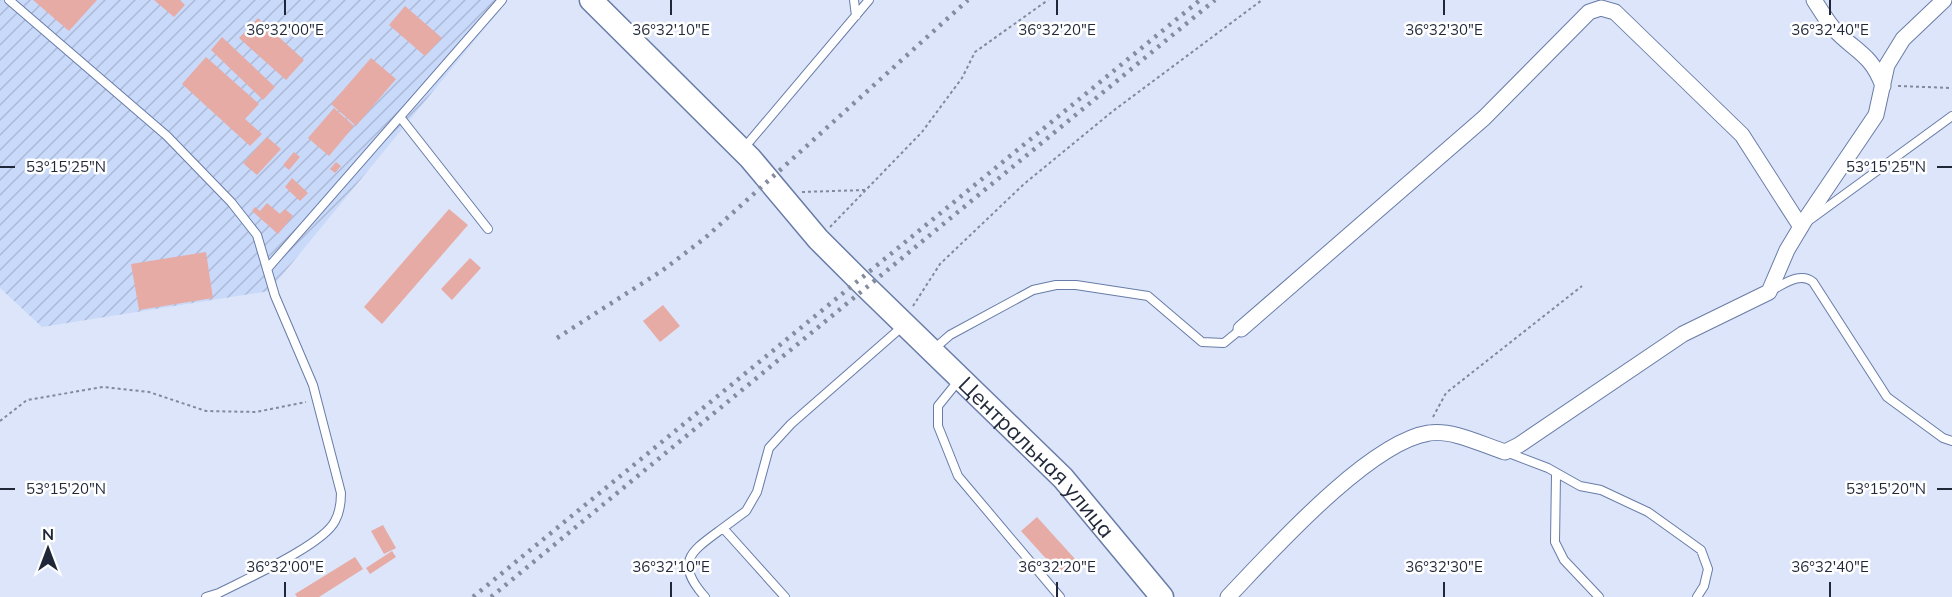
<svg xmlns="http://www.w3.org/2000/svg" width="1952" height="597" font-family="Mulish,sans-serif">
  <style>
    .industrial { fill: url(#industrial-furrows) }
    .building { fill: #e7aba5 }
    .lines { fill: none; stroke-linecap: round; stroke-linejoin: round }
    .lane-casing { stroke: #687ca8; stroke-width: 10 }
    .street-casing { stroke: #687ca8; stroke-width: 17 }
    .secondary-casing { stroke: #687ca8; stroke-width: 25 }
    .path { stroke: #81899c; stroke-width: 2; stroke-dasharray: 3 3; stroke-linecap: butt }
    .lane { stroke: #fff; stroke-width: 8 }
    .street { stroke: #fff; stroke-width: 15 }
    .secondary { stroke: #fff; stroke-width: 22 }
    .rail { stroke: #848da0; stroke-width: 4.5; stroke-dasharray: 3 6; stroke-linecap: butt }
    .ticks { fill: none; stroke: #1f2739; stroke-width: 2 }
    .labels { text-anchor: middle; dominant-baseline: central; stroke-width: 5; stroke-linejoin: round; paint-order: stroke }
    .street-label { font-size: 22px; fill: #1f2739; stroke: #fff }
    .ticks-label { font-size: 15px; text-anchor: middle; fill: #1f2739; stroke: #fff; stroke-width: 5; stroke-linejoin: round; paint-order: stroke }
  </style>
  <defs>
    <pattern id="industrial-furrows" width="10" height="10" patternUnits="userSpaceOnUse" patternTransform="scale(1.5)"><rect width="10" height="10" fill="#c9d9fa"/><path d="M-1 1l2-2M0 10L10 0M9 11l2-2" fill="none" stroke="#acbad7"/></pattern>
  </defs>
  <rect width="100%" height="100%" fill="#dce5f9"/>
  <path class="industrial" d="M0,0H508L269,291L42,327L0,288Z"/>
  <path class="building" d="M33,0H97L69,31Z
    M154,0H180L185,5L174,17Z
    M405,6L442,38L425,56L389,25Z
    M258,18L304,60L286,80L239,38Z
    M222,37L275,87L263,100L211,50Z
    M206,57L259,104L245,119L262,134L250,146L182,84Z
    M371,58L396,79L356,126L331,104Z
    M334,108L354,126L329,156L308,138Z
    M267,137L281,149L257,175L243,163Z
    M294,152L300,157L289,170L283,165Z
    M336,162L341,166L335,173L330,169Z
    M292,178L308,193L300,201L285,187Z
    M267,203L280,214L285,209L293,216L278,234L252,211L255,207L260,211Z
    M449,209L468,225L382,324L364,307Z
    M206,252L213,298L139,310L131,264Z
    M470,258L481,268L452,300L441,289Z
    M663,305L680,326L660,342L643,321Z
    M1037,517L1075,559L1059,573L1021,531Z
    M383,525L396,548L384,554L371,531Z
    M392,551L396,557L370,574L366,568Z
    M355,557L363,569L319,597H297L295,594Z"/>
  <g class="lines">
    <defs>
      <path id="lane" d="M9,0L167,136L231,202L257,235L275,296L313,385L341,493C341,502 340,512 335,521C323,545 246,579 219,593L206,597
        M854,0L856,16
        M400,117L488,229
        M744,148L869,0
        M1811,219L1952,116
        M267,269L502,0
        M1770,291C1783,285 1800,271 1813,282L1887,397L1943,438L1952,441
        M934,349L950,335L1033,290L1056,285H1076L1148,296L1202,342L1224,343L1241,329
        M959,380L938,406V426L958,476L1060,597
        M1506,452L1548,468L1580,486L1601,490L1648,512L1683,537L1701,550L1708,569L1704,586L1697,597
        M1556,475L1555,542L1564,560L1599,597
        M723,528L746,511L757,492L769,448L791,424L903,326
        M705,597C673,561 692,551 723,528L785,597"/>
      <path id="street" d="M1814,0C1820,9 1826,20 1833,28C1855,52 1871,53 1883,86
        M1241,329L1484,118L1589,12L1601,8L1615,12L1742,135L1801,227
        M1228,597C1271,552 1369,442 1429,433C1452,429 1483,445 1505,452L1519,445L1683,334L1769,292L1787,250L1805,220L1876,115L1887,65L1903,39L1944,0"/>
      <g id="secondary">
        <path id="s1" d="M591,0L750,158L818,239L859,280L1063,478L1162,597"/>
      </g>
    </defs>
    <use href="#lane" class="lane-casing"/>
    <use href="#street" class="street-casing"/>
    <use href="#secondary" class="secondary-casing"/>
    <path class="path" d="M1898,86L1952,88
      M802,192L865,190
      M830,227L922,132L962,78L975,52L1048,0
      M913,306L940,264L1024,184L1113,111L1262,0
      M1433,417L1446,393L1582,286
      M0,421L27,400L103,387L149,392L206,411L256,412L306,402"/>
    <use href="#lane" class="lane"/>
    <use href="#street" class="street"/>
    <use href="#secondary" class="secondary"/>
    <path class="rail" d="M557,338L663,270L705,238L968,0
      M473,597L1200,0
      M491,597L1215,0"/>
  </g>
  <path class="ticks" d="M285,0V15M671,0V15M1057,0V15M1444,0V15M1830,0V15M0,167H15M1937,167H1952M0,489H15M1937,489H1952M285,582V597M671,582V597M1057,582V597M1444,582V597M1830,582V597"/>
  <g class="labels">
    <g class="street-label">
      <text stroke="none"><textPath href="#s1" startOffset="639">Центральная улица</textPath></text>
    </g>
  </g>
  <g class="ticks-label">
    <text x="285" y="35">36°32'00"E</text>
    <text x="671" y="35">36°32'10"E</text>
    <text x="1057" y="35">36°32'20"E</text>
    <text x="1444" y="35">36°32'30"E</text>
    <text x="1830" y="35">36°32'40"E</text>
    <text x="66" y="172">53°15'25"N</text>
    <text x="1886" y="172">53°15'25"N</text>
    <text x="66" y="494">53°15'20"N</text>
    <text x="1886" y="494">53°15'20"N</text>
    <text x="285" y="572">36°32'00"E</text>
    <text x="671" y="572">36°32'10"E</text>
    <text x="1057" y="572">36°32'20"E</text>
    <text x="1444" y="572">36°32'30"E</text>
    <text x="1830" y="572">36°32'40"E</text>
  </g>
  <g transform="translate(48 549)" stroke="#ffffff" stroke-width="4.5" paint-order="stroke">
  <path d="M0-4.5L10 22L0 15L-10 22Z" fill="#1f2739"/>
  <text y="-9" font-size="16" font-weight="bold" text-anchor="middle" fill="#1f2739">N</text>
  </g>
</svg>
